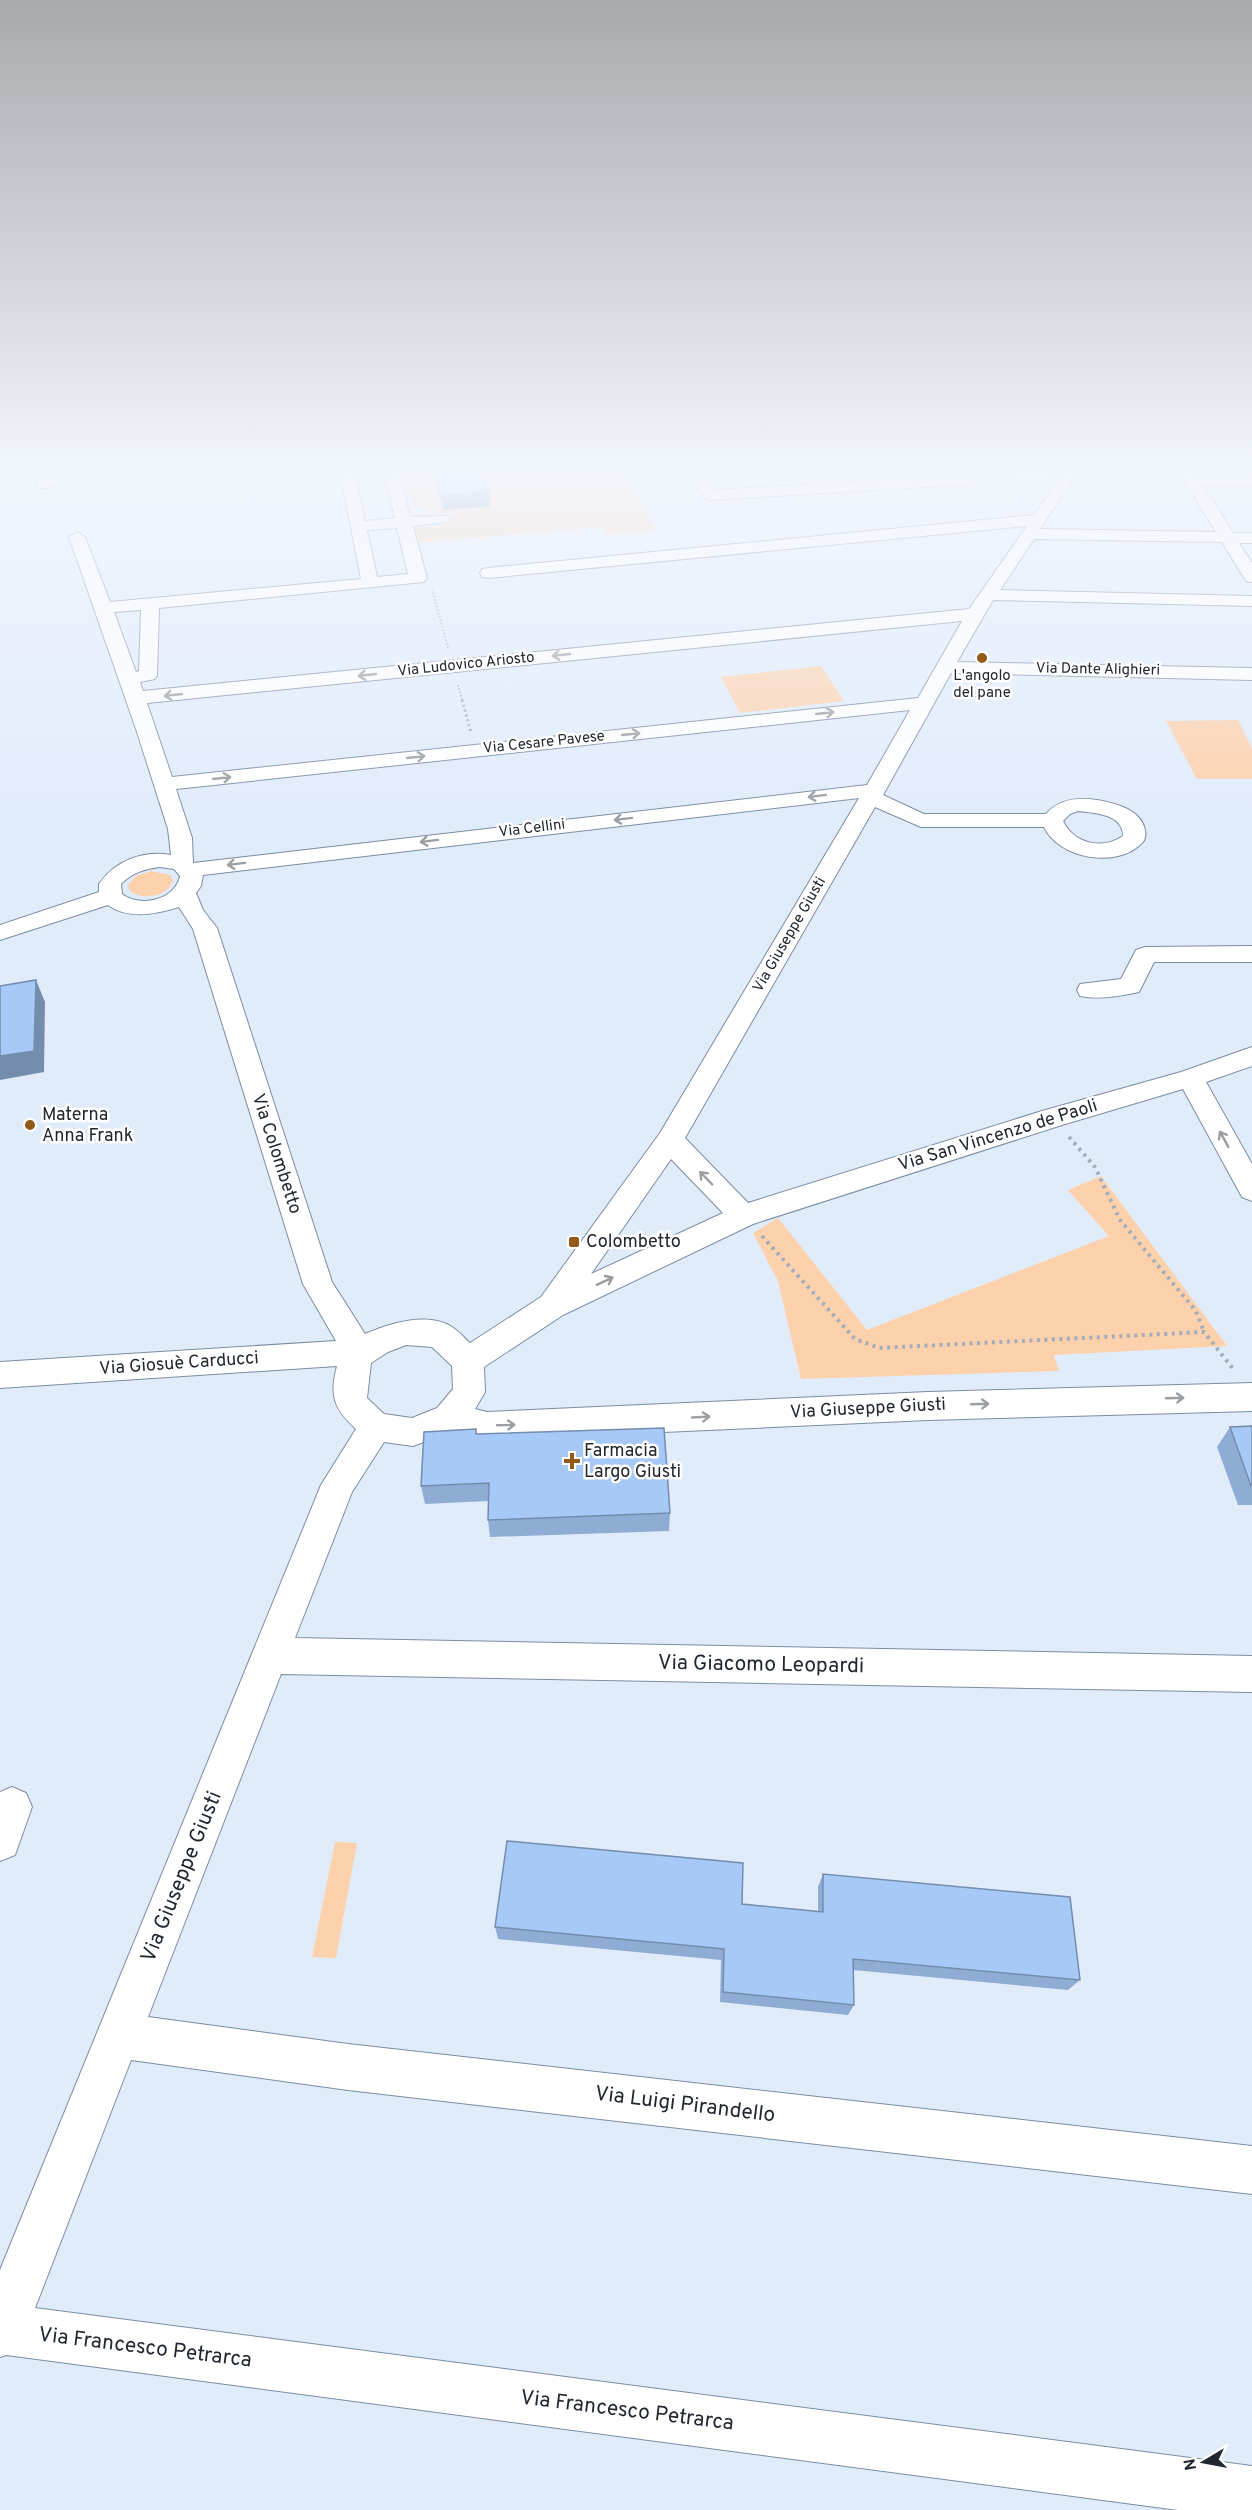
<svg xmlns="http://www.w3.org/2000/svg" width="1252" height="2510" font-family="Overpass,sans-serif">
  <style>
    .green { fill: #fdd1ac }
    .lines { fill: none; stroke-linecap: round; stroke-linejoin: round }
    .minor-casing { stroke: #7b8ca2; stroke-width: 2 }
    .path-far2 { stroke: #a3adba; stroke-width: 2; stroke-dasharray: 1.5 2; stroke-linecap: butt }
    .path-far1 { stroke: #a3adba; stroke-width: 3; stroke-dasharray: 2 3; stroke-linecap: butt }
    .path { stroke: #a3adba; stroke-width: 4; stroke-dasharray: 3 4.5; stroke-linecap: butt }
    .minor { fill: #fff; fill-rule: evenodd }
    .wall { fill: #8fadd4 }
    .shaded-wall { fill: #748dad }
    .building { fill: #a6c9f7; stroke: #748dad; stroke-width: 1.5 }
    .oneway { stroke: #9b9ea2 }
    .poi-dot { fill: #945818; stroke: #fff; stroke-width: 2 }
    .labels { text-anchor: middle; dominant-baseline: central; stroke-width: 5; stroke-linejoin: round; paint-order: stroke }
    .far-street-label { font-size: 15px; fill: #202730; stroke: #fff }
    .far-poi-label { font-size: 15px; fill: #202730; stroke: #fff }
    .poi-label { font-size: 18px; fill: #202730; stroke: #fff; text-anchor: start }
    .street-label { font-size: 18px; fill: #202730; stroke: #fff }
    .near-street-label { font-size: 21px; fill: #202730; stroke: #fff }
  </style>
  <rect width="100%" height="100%" fill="#e1ecfb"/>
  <path class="green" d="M414,472H621L656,530L607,535L602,527L415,543L412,528L438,526L450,518L449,514L414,507L404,478Z
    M821,666L844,701L740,713L721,677Z
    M1238,720L1252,749V779H1197L1166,721Z
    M151,871L170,875L173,880C168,897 143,901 130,891L128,885L136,876Z
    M1101,1176L1227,1346L1054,1355L1059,1371L801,1379L778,1281L753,1233L778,1218L867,1330L1109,1236L1068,1190Z
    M335,1842L357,1843L336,1958L312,1957Z"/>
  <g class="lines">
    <defs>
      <path id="minor" d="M52,472H70L48,488H38L35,485Z
        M340,472H355L365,521L395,518L384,472H399L410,517L447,516L449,519L447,522L413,526L427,578L424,582L159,608L157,675L155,679L140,682L143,691L969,609L1027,526L488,578L482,577L480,573L482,569L488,568L1034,515L1059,479L710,500L705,498L687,472H701L714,490L1028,472H1078L1040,529L1216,532L1179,472H1194L1197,476H1252V486L1203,485L1233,533H1252V543H1239L1252,563V582L1246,581L1222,542L1034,539L1000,590L1252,596V606L993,600L957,662L1252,668V680L951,673L883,795L924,814H1046C1059,799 1077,797 1097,800C1114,803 1141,809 1145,830C1146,835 1145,840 1142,843C1117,869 1059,859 1044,827H921L875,807L685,1138L748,1203L1042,1111L1181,1072L1252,1047V1066L1206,1082L1252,1164V1201L1242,1197L1183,1089L1062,1125L753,1224L563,1315L484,1367L485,1392L475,1409L487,1412L928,1392L1252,1383V1411L928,1420L487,1440L450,1432L413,1446L384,1442L352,1492L295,1638L1252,1656V1692L281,1674L148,2017L348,2044L1252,2146V2194L348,2090L131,2060L35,2308L1252,2466V2510H1178L6,2355L0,2357V2270L321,1485L356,1429C334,1409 329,1396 337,1366L0,1388V1362L336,1341L303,1284L193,929L179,907C157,914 128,920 108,905L0,940V925L99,892V884C115,861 143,850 171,855L168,829L136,729L69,537L77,532L85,537L110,602L361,579ZM397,528L408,574L377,577L367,530ZM141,610L139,671L136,672L114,612ZM962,621L918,698L172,777L147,703ZM910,710L867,785L193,863L192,838L176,789ZM859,798L660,1133L541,1297L470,1343C464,1338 459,1331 452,1327C428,1311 388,1324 365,1334L332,1282L217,928L203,910L196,893L201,886L203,875ZM1078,811C1095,813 1123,814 1123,836C1102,850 1074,844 1063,821L1070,814ZM160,867L174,869L180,876C175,900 141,908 122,894L121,884C132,873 144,869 160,867ZM671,1159L723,1213L591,1274ZM406,1345L432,1347L452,1366L453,1389L437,1408L412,1418L384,1414L367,1398L371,1363L388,1352Z
        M1252,946V962H1154L1139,992C1121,996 1098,1000 1080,996L1077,990L1080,984L1121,979L1136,950L1145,947Z
        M12,1787L26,1793L32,1807L15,1855L0,1861V1792Z"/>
    </defs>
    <use href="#minor" class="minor-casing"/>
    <path class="path-far2" d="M79,482L198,472
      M0,487L24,486
      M432,589L448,648
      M458,685L463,702"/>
    <path class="path-far1" d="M462,700L471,732"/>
    <path class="path" d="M1069,1137L1095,1167L1120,1220L1196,1311L1204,1332
      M762,1236L855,1339L879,1348L1204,1332L1234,1370"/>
    <use href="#minor" class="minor"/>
  </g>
  <path class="wall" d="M432,472H481L489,492L490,506L444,510Z
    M1252,1426V1505H1238L1217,1447L1230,1427Z
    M477,1434L670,1513L669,1531L490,1537L488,1520V1501L425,1504L421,1486Z
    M823,1874L1080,1980L1068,1990L853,1970L854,2005L848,2015L720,2002L721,1960L498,1939L495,1927L742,1904L818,1911V1887Z"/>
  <path class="shaded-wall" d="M489,492L490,506L444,510L442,496Z
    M36,980L45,1002L44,1072L0,1080V1056Z"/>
  <path class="building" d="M435,472H481L489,492L442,496Z
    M36,980L34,1051L0,1056V986Z
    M1252,1426V1486H1251L1230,1427Z
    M664,1428L670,1513L488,1520L489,1483L421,1486L424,1432L476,1429V1434Z
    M507,1841L743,1863L742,1904L823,1912V1874L1070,1897L1080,1980L853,1959L854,2005L723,1992L724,1949L495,1927Z"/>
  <defs><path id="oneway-shaft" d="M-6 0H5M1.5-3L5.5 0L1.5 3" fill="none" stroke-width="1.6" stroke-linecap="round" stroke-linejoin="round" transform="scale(1.5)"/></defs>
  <g class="oneway">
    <use href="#oneway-shaft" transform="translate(561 655) rotate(174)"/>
    <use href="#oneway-shaft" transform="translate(367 675) rotate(174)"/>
    <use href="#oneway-shaft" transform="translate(173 695) rotate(174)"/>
    <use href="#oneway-shaft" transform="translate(825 713) rotate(-6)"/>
    <use href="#oneway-shaft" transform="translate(631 734) rotate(-6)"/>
    <use href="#oneway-shaft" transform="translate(416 757) rotate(-6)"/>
    <use href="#oneway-shaft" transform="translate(222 778) rotate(-6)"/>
    <use href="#oneway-shaft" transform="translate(817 796) rotate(173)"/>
    <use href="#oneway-shaft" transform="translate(623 819) rotate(173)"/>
    <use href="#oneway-shaft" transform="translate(429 841) rotate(173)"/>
    <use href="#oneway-shaft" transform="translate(236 864) rotate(173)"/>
    <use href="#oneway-shaft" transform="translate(1224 1139) rotate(-119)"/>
    <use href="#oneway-shaft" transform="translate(706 1178) rotate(-134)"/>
    <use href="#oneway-shaft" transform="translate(605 1281) rotate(-25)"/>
    <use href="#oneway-shaft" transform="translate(1175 1398) rotate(-2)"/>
    <use href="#oneway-shaft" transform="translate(980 1404) rotate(-2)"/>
    <use href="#oneway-shaft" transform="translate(701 1417) rotate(-3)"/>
    <use href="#oneway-shaft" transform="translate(506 1425) rotate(-2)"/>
  </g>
  <linearGradient id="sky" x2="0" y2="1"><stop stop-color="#a7aaad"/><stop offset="0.57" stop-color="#f2f6fd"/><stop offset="1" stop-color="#f2f6fd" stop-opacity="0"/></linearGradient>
  <rect width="1252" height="823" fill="url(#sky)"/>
  <g class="poi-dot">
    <circle cx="982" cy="658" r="6"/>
    <circle cx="30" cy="1125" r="6"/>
    <rect x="568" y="1236" width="12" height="12" rx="3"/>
    <path d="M569 1452h6v6h6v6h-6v6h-6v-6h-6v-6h6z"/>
  </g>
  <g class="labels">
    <g class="far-street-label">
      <text transform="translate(466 665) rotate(-6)">Via Ludovico Ariosto</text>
      <text transform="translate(1098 670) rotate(1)">Via Dante Alighieri</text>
      <text transform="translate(544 743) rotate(-6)">Via Cesare Pavese</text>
      <text transform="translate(532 829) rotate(-7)">Via Cellini</text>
      <text transform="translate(790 935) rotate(-60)">Via Giuseppe Giusti</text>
    </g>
    <g class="far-poi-label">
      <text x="982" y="676">L'angolo<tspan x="982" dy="17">del pane</tspan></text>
    </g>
    <g class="poi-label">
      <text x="42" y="1115">Materna<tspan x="42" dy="21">Anna Frank</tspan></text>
      <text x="586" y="1242">Colombetto</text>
      <text x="584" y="1451">Farmacia<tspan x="584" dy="21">Largo Giusti</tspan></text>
    </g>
    <g class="street-label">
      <text transform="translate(998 1136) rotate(-17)">Via San Vincenzo de Paoli</text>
      <text transform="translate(276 1154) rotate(72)">Via Colombetto</text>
      <text transform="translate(179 1364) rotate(-4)">Via Giosuè Carducci</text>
      <text transform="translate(868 1409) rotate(-3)">Via Giuseppe Giusti</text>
    </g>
    <g class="near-street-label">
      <text transform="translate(761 1665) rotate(1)">Via Giacomo Leopardi</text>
      <text transform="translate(182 1877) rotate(-68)">Via Giuseppe Giusti</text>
      <text transform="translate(685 2105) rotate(7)">Via Luigi Pirandello</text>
      <text transform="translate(145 2348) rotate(7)">Via Francesco Petrarca</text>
      <text transform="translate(627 2411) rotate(7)">Via Francesco Petrarca</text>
    </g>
  </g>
  <g transform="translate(1204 2462) rotate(260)" stroke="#ffffff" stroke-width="4.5" paint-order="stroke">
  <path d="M0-4.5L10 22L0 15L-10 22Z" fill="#202730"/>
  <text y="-9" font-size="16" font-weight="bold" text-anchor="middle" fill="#202730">N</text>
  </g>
</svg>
